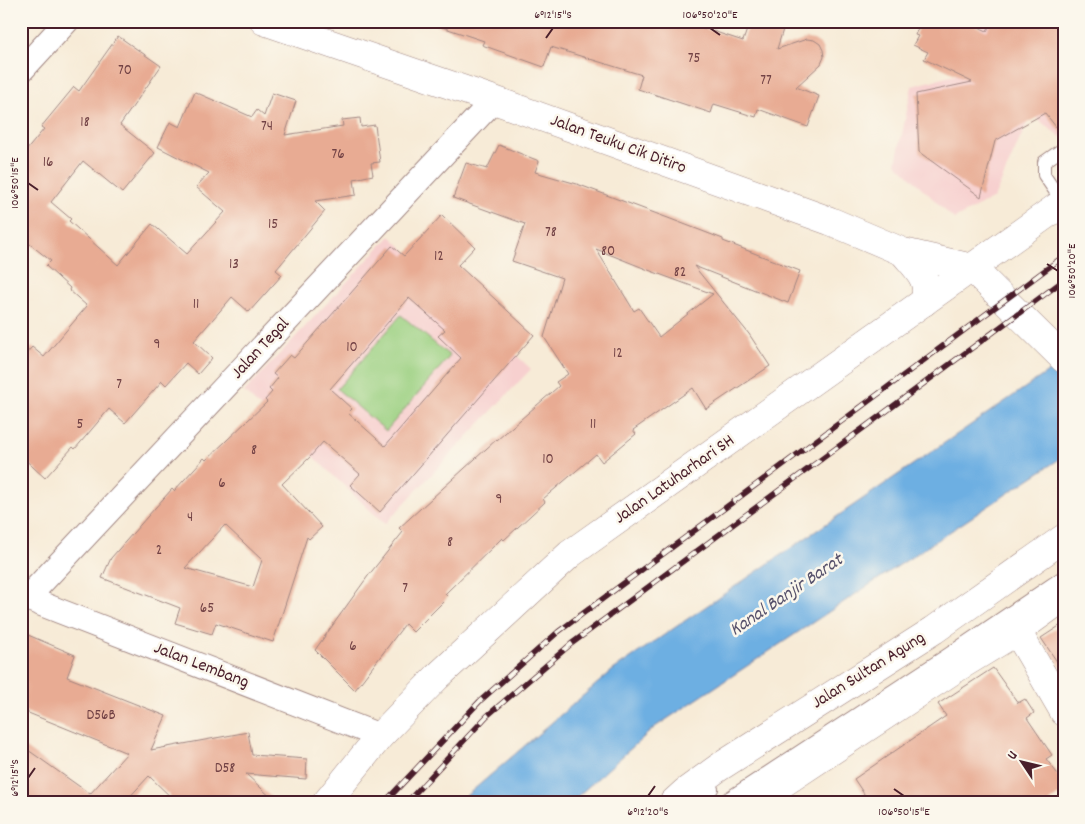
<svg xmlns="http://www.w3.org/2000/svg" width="1085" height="824" font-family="Dekko,sans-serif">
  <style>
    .built { fill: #f7d0cf }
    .green { fill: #9bd081; stroke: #727856 }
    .water { fill: #6dafe2; stroke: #5c6786 }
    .building { fill: #e8ab93; fill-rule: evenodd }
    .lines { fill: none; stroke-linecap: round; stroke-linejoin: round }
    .service-casing { stroke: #a08581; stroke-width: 14 }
    .minor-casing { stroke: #a08581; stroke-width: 26 }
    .tertiary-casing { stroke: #a08581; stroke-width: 29 }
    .secondary-casing { stroke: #a08581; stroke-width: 29 }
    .primary-casing { stroke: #a08581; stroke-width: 29 }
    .service { stroke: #fff; stroke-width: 12 }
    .minor { stroke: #fff; stroke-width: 24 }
    .tertiary { stroke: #fff; stroke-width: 28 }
    .secondary { stroke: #fff; stroke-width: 28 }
    .primary { stroke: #fff; stroke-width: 28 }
    .rail-casing { stroke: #4a1f2b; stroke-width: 5.5 }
    .rail { stroke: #fbf7ec; stroke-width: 4; stroke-dasharray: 11; stroke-linecap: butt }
    .ticks { fill: none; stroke: #4a1f2b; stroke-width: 2 }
    .labels { text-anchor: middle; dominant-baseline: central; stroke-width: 5; stroke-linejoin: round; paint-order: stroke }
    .number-label { font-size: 15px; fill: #724245 }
    .street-label { font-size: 18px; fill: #4a1f2b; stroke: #fbf7ec }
    .water-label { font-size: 19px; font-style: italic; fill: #56516b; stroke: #fbf7ec }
    .neatline { fill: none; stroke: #4a1f2b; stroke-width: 2 }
    .ticks-label { font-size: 12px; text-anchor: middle; fill: #4a1f2b }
  </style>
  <rect width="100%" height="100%" fill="#fbf7ec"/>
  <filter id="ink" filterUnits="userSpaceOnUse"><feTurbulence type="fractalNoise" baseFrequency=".02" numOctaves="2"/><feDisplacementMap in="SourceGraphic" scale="10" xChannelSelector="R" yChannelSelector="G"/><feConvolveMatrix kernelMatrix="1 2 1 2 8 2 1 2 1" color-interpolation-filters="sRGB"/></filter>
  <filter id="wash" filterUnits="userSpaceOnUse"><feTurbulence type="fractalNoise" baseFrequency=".0096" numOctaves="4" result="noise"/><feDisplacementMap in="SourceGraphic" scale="20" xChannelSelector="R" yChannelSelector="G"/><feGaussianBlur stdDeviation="1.12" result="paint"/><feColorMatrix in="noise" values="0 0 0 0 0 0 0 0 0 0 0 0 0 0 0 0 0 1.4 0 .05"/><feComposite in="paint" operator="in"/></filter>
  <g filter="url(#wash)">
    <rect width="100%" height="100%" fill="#f7ebd7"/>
    <path class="built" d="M984,21H1064V137L1062,138L1031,114L994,198L954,219L896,163L912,86L967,72L963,59Z
      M390,236L531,369L385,524L244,392Z"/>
    <path class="green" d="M401,315L450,356L386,431L337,389Z"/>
    <path class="water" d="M1064,361V456L655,727L570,803H458L613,670Z"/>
    <g id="blocks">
      <path class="building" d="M436,21H682L743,41L750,21H769L784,26L777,49L807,39L814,40L820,44L823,50L824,57L821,64L796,87L819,96L808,127L758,109L756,117L714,104L711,113L638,89L642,75L551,47L544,67L482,45L484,41L436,25Z
        M921,21H966L987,31L992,21H1064V137L1045,113L995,141L981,197L919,152L916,94L972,82L924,59L928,52L913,45L918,36L915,35Z
        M118,36L161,66L120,125L155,153L122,193L83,161L51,202L71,219L69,221L118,265L152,224L187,254L225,212L196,187L209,173L158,147L170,122L180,127L195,92L252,117L257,110L264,116L272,93L296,101L285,135L343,126L342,120L360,118L361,127L375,125L380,162L371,163L373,175L354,179L356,195L315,201L325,211L276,270L282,275L249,312L232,297L194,341L212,358L198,374L186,363L166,385L162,381L125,423L109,409L75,449L73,447L45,478L21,456V359L32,347L44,357L87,306L69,290L70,288L46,266L51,261L21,237V157L44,129L41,127L74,87L79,91Z
        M499,145L539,161L535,172L577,184L668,218L723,239V241L800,271L788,303L694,266L749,334L770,366L706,409L693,388L633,430L636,434L602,462L596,454L543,499L545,502L504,540L502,538L445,594L448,597L413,632L405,624L355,690L315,650L368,576L403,532L399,528L497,439V440L559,386L556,382L568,374L544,337L562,278L512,261L525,224L453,198L466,163L487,169ZM596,249L651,271L713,294L659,337L639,308L634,311Z
        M442,215L475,247L458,265L534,335L380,512L350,485L360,474L323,442L310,457L282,484L322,527L309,539L307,537L273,642L216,623L212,634L175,623L180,608L102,578L111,558L155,508L172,489L174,491L204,458L206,460L267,402L265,400L272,392L269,389L278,378L273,374L290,355L294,358L392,246L404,256ZM409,298L445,330L438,336L461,358L385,446L348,413L352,409L330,389ZM225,525L262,560L253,587L185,568Z
        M1064,623V672L1041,638Z
        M21,632L75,655L67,677L166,716L151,750L248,732L252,755L307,759L306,779L246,774L277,803H177L149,776L124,803H29L21,795V745L90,794L127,753L21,710Z
        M993,668L1018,703L1025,699L1034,713L1027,718L1052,755L1046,759L1064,782V791L1048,803H870L854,779L946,716L938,704Z"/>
    </g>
  </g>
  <g filter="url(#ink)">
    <use href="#blocks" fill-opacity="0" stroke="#a08581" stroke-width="1"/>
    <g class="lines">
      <defs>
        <path id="service" d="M1063,203L1044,175V162L1064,148
          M694,803L712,789
          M721,803L947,655L1064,576"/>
        <path id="minor" d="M21,71L67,21
          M21,596L380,736
          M27,598L494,100"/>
        <path id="tertiary" d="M1017,631L1064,712
          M326,803L380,736L437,677L570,554L1064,202"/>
        <path id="secondary" d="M264,21L494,100L830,221L903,252L972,268L1064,359
          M903,252C916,268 932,280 924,302"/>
        <path id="primary" d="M673,803L685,792L718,768L934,630L1064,538
          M753,803L955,669L1017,631L1064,597"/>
      </defs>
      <use href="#service" class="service-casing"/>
      <use href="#minor" class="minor-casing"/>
      <use href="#tertiary" class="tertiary-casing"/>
      <use href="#secondary" class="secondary-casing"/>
      <use href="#primary" class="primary-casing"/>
      <use href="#service" class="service"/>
      <use href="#minor" class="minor"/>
      <use href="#tertiary" class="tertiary"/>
      <use href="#secondary" class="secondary"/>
      <use href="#primary" class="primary"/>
      <defs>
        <path id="rail" d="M384,803L480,701L558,632L1064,256
          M406,803L487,716L571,644L1064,280"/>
      </defs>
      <use href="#rail" class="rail-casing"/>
      <use href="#rail" class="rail"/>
    </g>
  </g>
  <path class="ticks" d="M710,28L720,35M546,38L553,28M28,183L38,190M1047,264L1058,271M28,778L35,768M894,789L904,796M648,796L655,786"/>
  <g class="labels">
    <g class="number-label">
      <text x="694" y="59">75</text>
      <text x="125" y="71">70</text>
      <text x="766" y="81">77</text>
      <text x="85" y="123">18</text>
      <text x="267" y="127">74</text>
      <text x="338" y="155">76</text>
      <text x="48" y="163">16</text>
      <text x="273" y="225">15</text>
      <text x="551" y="233">78</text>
      <text x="608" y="252">80</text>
      <text x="439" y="257">12</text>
      <text x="234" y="265">13</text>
      <text x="680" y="273">82</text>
      <text x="196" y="305">11</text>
      <text x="157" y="345">9</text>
      <text x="352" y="348">10</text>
      <text x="618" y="354">12</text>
      <text x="119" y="385">7</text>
      <text x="80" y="425">5</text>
      <text x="593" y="425">11</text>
      <text x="254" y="451">8</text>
      <text x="548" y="460">10</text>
      <text x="222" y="484">6</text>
      <text x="499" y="500">9</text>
      <text x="190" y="518">4</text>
      <text x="450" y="543">8</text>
      <text x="159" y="551">2</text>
      <text x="405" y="589">7</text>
      <text x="207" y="609">65</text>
      <text x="353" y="647">6</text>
      <text x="101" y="716">D56B</text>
      <text x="225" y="769">D58</text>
    </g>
    <g class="street-label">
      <text transform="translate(618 145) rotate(20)">Jalan Teuku Cik Ditiro</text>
      <text transform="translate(261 349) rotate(-47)">Jalan Tegal</text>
      <text transform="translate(675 480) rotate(-35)">Jalan Latuharhari SH</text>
      <text transform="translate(201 666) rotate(21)">Jalan Lembang</text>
      <text transform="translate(869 671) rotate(-32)">Jalan Sultan Agung</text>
    </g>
    <g class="water-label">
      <text transform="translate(787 596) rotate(-34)">Kanal Banjir Barat</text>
    </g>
  </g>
  <rect width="1085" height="824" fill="none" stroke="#fbf7ec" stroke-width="55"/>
  <g transform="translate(1022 762) rotate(305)" stroke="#fbf7ec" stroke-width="4" paint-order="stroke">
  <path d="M0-4L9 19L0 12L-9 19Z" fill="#4a1f2b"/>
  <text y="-8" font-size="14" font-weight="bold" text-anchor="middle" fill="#4a1f2b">U</text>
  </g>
  <rect x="28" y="28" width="1030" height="768" class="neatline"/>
  <g class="ticks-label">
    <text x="553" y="18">6°12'15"S</text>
    <text x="710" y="18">106°50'20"E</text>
    <text transform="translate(14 183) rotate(-90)" y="4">106°50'15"E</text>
    <text transform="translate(1071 271) rotate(-90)" y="4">106°50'20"E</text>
    <text transform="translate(14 778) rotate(-90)" y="4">6°12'15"S</text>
    <text x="648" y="815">6°12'20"S</text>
    <text x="904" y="815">106°50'15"E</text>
  </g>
</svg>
